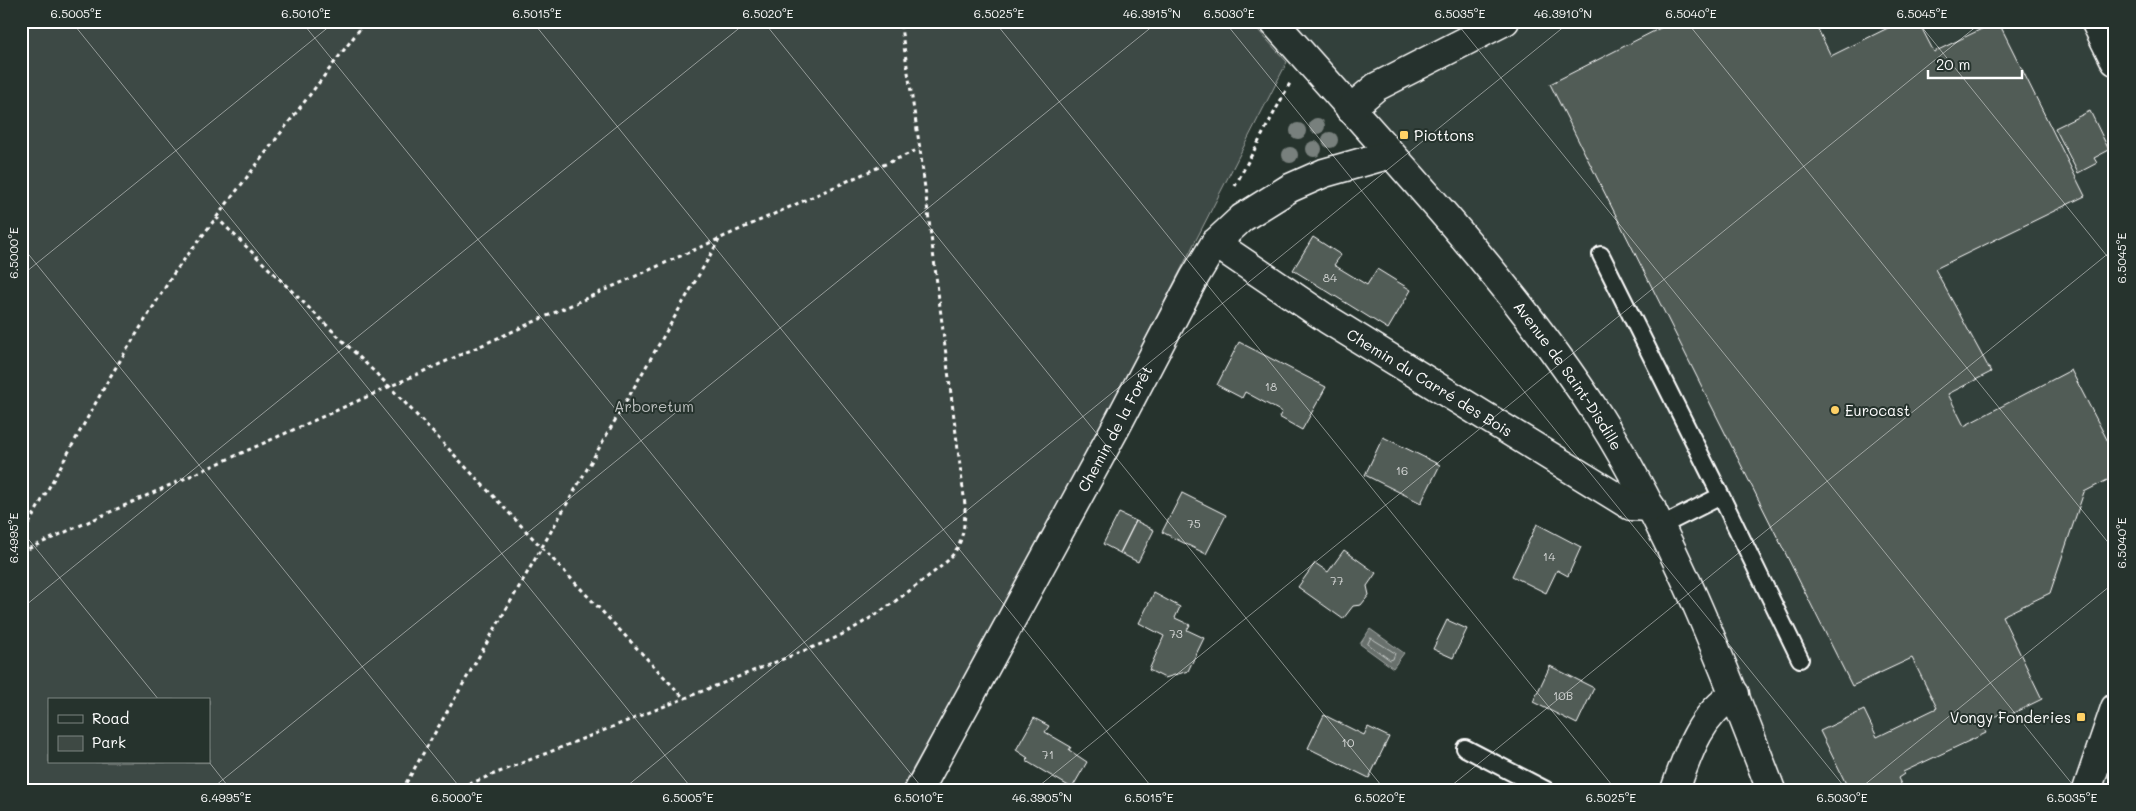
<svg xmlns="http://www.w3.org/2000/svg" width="2136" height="811" font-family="Mali,sans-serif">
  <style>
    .built { fill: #333f3a }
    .green { fill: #3e4944; stroke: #9ea4a2; fill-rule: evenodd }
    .water { fill: #67706c; stroke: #a4a9a7 }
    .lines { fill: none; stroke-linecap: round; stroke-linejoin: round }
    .shore { stroke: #c2c6c4; stroke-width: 1 }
    .building { fill: #515c57; stroke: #fff }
    .lane-casing { stroke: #fff; stroke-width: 20 }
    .street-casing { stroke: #fff; stroke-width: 31 }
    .path { stroke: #fff; stroke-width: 3; stroke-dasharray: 4 4; stroke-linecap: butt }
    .lane { stroke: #26332d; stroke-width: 16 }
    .street { stroke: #26332d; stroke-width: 28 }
    .tree { fill: #78807d }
    .ticks { fill: none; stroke: #fff; stroke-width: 1; stroke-opacity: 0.45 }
    .poi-dot { fill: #ffd166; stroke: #26332d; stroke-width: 2 }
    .labels { text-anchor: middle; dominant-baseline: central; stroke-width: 4; stroke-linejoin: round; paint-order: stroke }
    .number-label { font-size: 12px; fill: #d4d6d5 }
    .poi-label { font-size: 15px; fill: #fff; stroke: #26332d; text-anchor: start }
    .street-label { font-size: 15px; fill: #fff; stroke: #26332d }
    .park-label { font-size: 15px; fill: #bbbfbe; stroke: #26332d }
    .neatline { fill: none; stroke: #fff; stroke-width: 2 }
    .ticks-label { font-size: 12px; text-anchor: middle; fill: #fff }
  </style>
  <rect width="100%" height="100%" fill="#26332d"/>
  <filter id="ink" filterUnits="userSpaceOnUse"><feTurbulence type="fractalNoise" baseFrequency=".02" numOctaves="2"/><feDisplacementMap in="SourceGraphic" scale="10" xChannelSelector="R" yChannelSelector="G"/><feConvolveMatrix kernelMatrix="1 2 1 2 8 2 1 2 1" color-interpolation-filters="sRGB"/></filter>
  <g filter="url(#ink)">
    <path class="built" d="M1273,21H2115V790H1771L1613,441Z"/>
    <path class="green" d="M21,21H1250L1287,62L1063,500L901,790H21ZM49,700H209V762H49Z"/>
    <path class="water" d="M1370,629L1404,653L1393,668L1360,644Z"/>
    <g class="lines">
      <path class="shore" d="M1371,638L1395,653L1393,659L1390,660L1368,644Z"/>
    </g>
    <path class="building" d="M1674,21H1814L1831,56L1902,21H1918L1934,52L1998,21L2085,196L1935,269L1991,372L1948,394L1964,426L2071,370L2115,455V476L2084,492L2050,593L2002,616L2042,699L2003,718L2000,714L1981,724L1986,733L1903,772L1904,774L1898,778L1904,790H1849L1820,731L1864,710L1877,737L1937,708L1912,658L1852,686L1550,84Z
      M2090,111L2109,150L2094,158L2097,163L2078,173L2055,128Z
      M1313,237L1341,255L1334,265L1367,285L1377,269L1411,290L1388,329L1293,270Z
      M1239,342L1326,387L1302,430L1279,417L1282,412L1245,392L1242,398L1217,385Z
      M1383,437L1440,465L1421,503L1365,475Z
      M1182,493L1226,515L1206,554L1162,532Z
      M1119,513L1136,521L1120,553L1103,544Z
      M1136,521L1154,530L1138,562L1120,553Z
      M1537,524L1581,547L1568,576L1557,570L1546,593L1512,576Z
      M1344,550L1376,573L1367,586L1369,595L1361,605L1353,606L1343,619L1298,587L1315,563L1328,572Z
      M1154,593L1180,607L1175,618L1190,625L1187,630L1204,638L1188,671L1165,678L1149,670L1164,636L1139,623Z
      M1447,620L1467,629L1453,658L1433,649Z
      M1550,666L1594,688L1577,724L1533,702Z
      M1324,715L1364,735L1368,727L1389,737L1369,778L1308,748Z
      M1034,718L1049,726L1045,732L1071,747L1069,750L1087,762L1072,788L1026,761L1028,758L1016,750Z"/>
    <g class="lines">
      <defs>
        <path id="lane" d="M1601,255L1721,496
          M1661,526L1721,496L1800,659
          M1465,748L1546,790"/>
        <g id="street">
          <path id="s1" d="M1273,21C1385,149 1505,272 1598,415C1672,532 1722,661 1771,790"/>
          <path d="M2095,21L2115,61"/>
          <path d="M1350,109L1376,87L1505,21"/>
          <path id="s2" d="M1215,243L1327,319L1631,506L1651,507"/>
          <path id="s3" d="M919,790L1116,427L1194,278L1215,243L1242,218L1290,188L1324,173L1391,154"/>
          <path d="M1675,790C1688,753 1700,715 1735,694"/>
          <path d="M2087,790L2115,708"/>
        </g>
      </defs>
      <use href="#lane" class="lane-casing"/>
      <use href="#street" class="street-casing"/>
      <path class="path" d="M1235,186L1290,83
        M216,217L390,387L684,698
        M21,538L110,377L174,273L366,21
        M21,552L919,149
        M402,790L719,240
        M454,790L831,640C866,623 895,602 925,579C936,570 949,562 956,550C964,537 965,520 965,505L920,149L900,21"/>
      <use href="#lane" class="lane"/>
      <use href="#street" class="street"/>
    </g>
    <g class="tree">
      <circle cx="1317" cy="126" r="8"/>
      <circle cx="1298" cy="131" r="8"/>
      <circle cx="1330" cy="140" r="8"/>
      <circle cx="1314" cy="149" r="8"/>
      <circle cx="1290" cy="155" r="8"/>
    </g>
  </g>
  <path class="ticks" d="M71,21L693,790M301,21L924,790M532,21L1154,790M763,21L1385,790M994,21L1616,790M1224,21L1847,790M1455,21L2077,790M1686,21L2115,551M1917,21L2115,266M21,245L462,790M21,276L336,21M21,530L159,700M21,609L748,21M209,762L231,790M210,790L1159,21M622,790L1571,21M1034,790L1983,21M1446,790L2115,248M1858,790L2115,582"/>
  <g class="poi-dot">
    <rect x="1399" y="130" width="10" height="10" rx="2.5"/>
    <circle cx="1835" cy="410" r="5"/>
    <rect x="2076" y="712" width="10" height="10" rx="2.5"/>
  </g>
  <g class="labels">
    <g class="number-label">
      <text x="1330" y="277">84</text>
      <text x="1271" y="386">18</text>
      <text x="1402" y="470">16</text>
      <text x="1194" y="523">75</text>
      <text x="1549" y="556">14</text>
      <text x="1337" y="580">77</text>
      <text x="1176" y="633">73</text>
      <text x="1563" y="695">10B</text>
      <text x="1348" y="742">10</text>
      <text x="1048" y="754">71</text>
    </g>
    <g class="poi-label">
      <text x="1414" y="135">Piottons</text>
      <text x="1845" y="410">Eurocast</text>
      <text x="2071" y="717" text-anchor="end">Vongy Fonderies</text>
    </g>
    <g class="street-label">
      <text stroke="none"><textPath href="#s1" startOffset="462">Avenue de Saint-Disdille</textPath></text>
      <text stroke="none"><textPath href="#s2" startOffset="256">Chemin du Carré des Bois</textPath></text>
      <text stroke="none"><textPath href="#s3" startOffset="411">Chemin de la Forêt</textPath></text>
    </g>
    <g class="park-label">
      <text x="654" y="406">Arboretum</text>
    </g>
  </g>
  <rect width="2136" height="811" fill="none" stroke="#26332d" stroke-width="55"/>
  <rect x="48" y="698" width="162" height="65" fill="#26332d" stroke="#7d8581"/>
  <rect x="58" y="715" width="25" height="8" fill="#26332d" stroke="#7d8581"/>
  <text x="92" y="724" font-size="15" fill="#ffffff">Road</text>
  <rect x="58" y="736" width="25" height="15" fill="#3e4944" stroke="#7d8581"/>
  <text x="92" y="748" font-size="15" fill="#ffffff">Park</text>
  <path d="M1928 70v8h94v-8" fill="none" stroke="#ffffff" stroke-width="2.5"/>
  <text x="1936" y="70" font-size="15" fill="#ffffff" stroke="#26332d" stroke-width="4" paint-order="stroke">20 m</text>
  <rect x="28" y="28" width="2080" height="756" class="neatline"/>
  <g class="ticks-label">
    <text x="76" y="18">6.5005°E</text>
    <text x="306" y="18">6.5010°E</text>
    <text x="537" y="18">6.5015°E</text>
    <text x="768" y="18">6.5020°E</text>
    <text x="999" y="18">6.5025°E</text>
    <text x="1152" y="18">46.3915°N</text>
    <text x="1229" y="18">6.5030°E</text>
    <text x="1460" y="18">6.5035°E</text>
    <text x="1563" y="18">46.3910°N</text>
    <text x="1691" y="18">6.5040°E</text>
    <text x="1922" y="18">6.5045°E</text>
    <text transform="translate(14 253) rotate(-90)" y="4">6.5000°E</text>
    <text transform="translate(2122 258) rotate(-90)" y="4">6.5045°E</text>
    <text transform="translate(14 538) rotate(-90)" y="4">6.4995°E</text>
    <text transform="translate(2122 543) rotate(-90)" y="4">6.5040°E</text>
    <text x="226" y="802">6.4995°E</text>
    <text x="457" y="802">6.5000°E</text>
    <text x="688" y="802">6.5005°E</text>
    <text x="919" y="802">6.5010°E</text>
    <text x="1042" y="802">46.3905°N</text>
    <text x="1149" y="802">6.5015°E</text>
    <text x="1380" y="802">6.5020°E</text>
    <text x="1611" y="802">6.5025°E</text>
    <text x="1842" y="802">6.5030°E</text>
    <text x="2072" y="802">6.5035°E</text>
  </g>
</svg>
